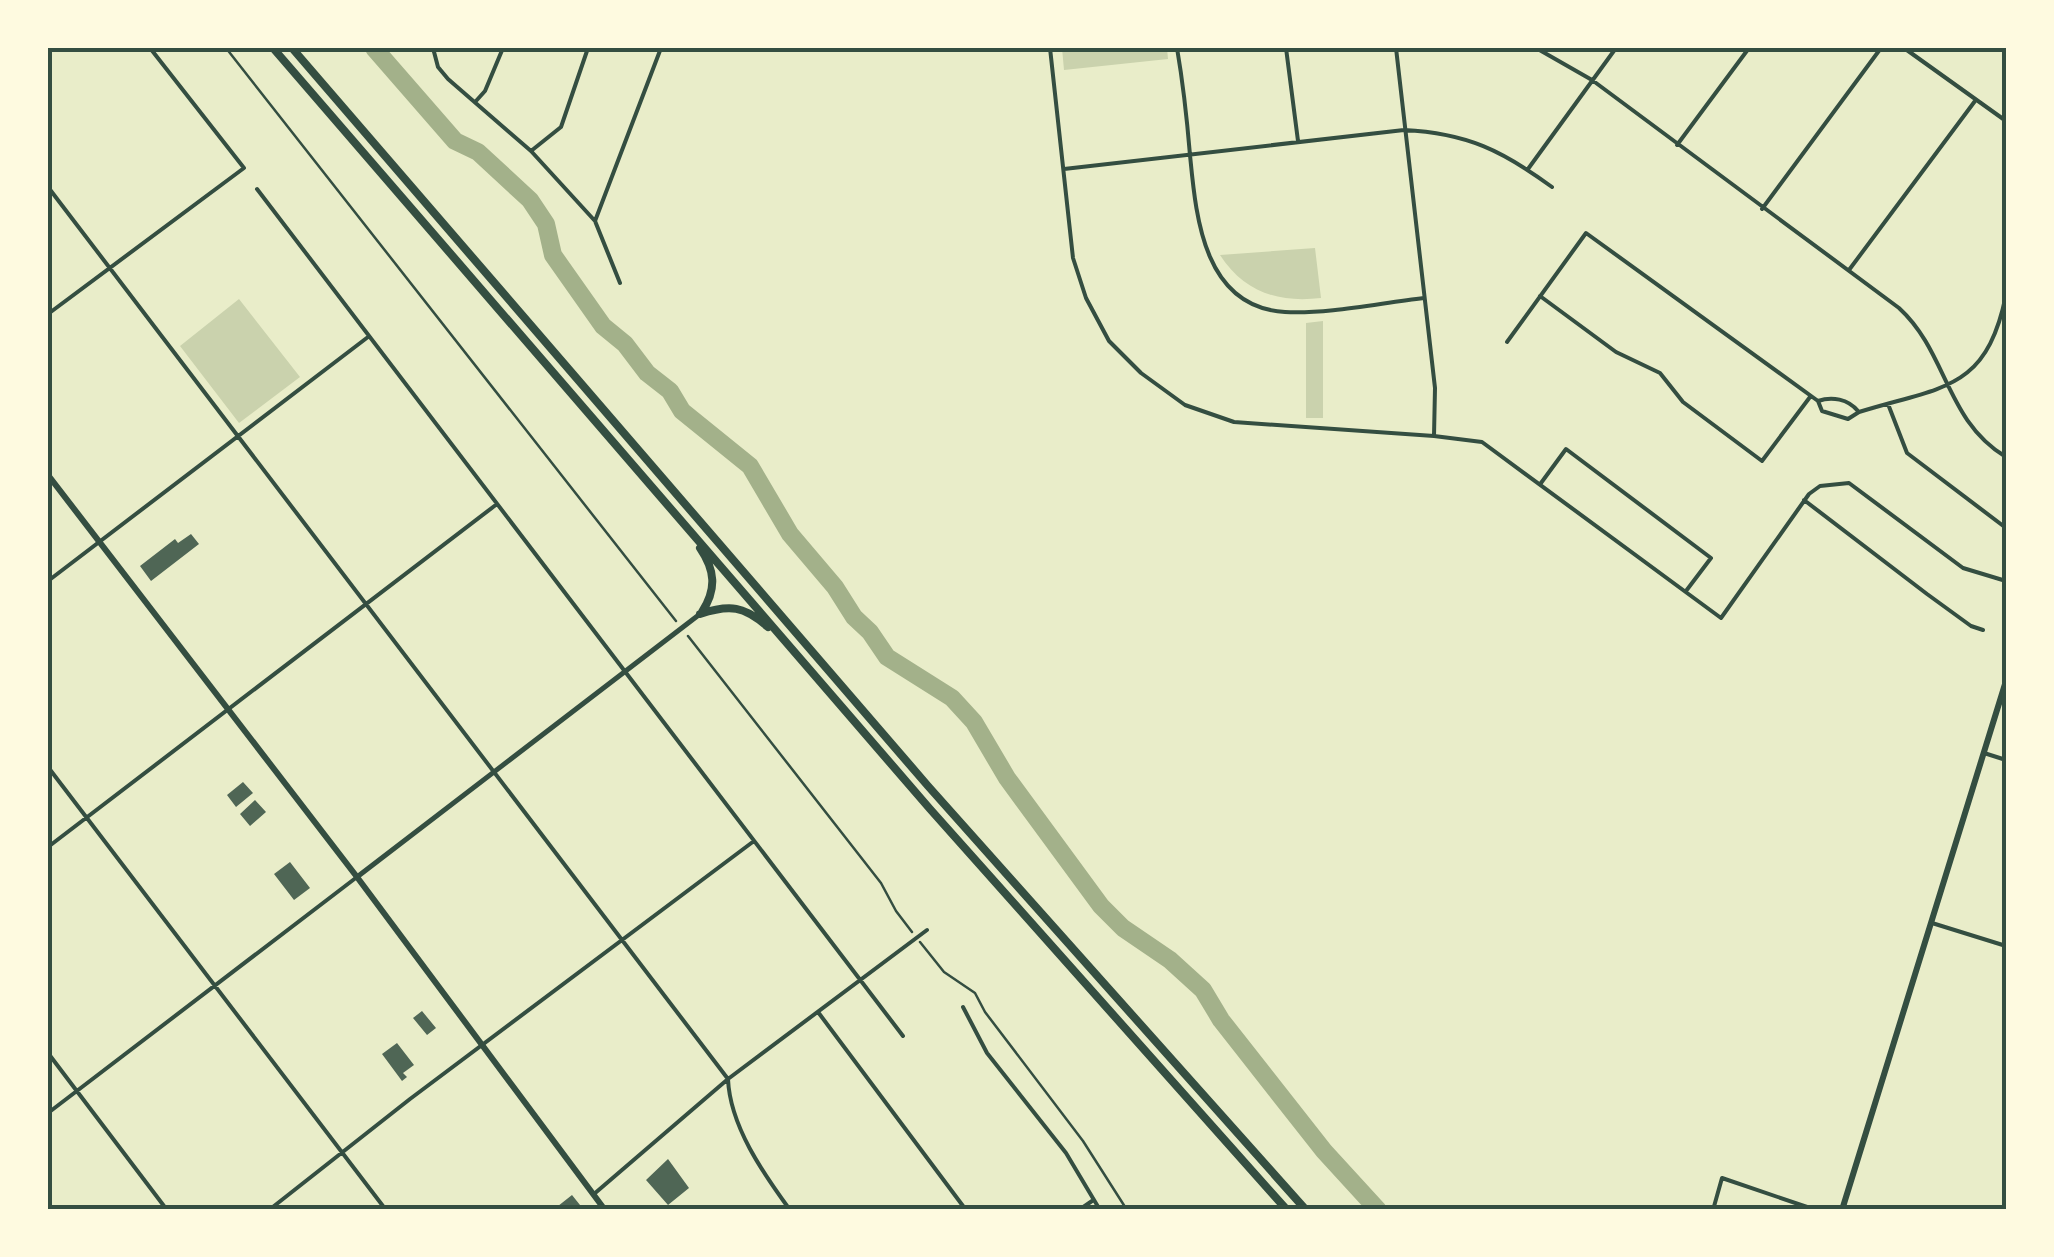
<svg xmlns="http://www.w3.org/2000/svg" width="2054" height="1257" font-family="Barlow,sans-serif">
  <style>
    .green { fill: #cad2ad }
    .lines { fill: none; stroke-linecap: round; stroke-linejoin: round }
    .river { stroke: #a3b18a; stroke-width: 18 }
    .building { fill: #4f6655 }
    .path { stroke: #344e41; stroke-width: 2.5 }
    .minor { stroke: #344e41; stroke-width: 4 }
    .tertiary { stroke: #344e41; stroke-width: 5 }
    .secondary { stroke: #344e41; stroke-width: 6 }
    .primary { stroke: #344e41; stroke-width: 6 }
    .trunk { stroke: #344e41; stroke-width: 8 }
    .neatline { fill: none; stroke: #344e41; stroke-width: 4 }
  </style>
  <rect width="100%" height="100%" fill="#e9edc9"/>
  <path class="green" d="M1062,48H1167L1168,59L1064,70Z
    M1315,248L1321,298C1278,303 1244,292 1220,255Z
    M239,299L300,377L239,423L180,346Z
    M1323,321V418H1306V323Z"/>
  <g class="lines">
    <path class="river" d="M374,48L455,141L478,152L530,200L546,224L553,255L603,326L625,344L647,373L670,391L682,411L750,466L790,534L835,587L854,617L870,632L887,657L952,698L974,722L1007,778L1101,906L1123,928L1170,960L1203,990L1221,1020L1324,1151L1378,1210"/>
  </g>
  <path class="building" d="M191,534L199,544L151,581L140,566L175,539L178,543Z
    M243,782L253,793L236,807L227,795Z
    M255,800L266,812L250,826L240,814Z
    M290,862L310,888L294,900L274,874Z
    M422,1011L436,1028L427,1035L413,1018Z
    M397,1043L414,1065L403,1073L407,1077L402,1081L382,1054Z
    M668,1159L689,1188L668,1205L646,1180Z
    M572,1195L584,1210H553Z"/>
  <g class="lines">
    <path class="path" d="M226,48L676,621
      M688,636L881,883L896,911L912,932
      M920,942L944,972L975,993L985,1012L1083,1141L1127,1210"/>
    <path class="minor" d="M433,48L438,67L448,79L531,151L595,221L620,283
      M1050,48L1073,258L1086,298L1109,341L1141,373L1185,405L1234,422L1434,436L1435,388L1396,48
      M1177,48C1183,83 1187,119 1190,155C1196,216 1203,307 1285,312C1330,314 1379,303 1424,298
      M1286,48L1298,141
      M1536,48L1592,80L1899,308C1948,353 1945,420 2006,457
      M1904,48L2006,121
      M48,51L52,48
      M476,101L485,91L503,48
      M1677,145L1749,48
      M531,151L561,127L588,48
      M1064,169L1404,130C1467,133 1503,151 1552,187
      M1528,169L1616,48
      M48,187L728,1079C730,1126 763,1173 790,1210
      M257,189L903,1036
      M1762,209L1881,48
      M595,221L661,48
      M1849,270L1975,101
      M1540,296L1616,352L1660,373L1683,402L1762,461L1810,397
      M48,314L244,168L150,48
      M1507,342L1586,233L1818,401L1822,411L1848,419L1859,412C1942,386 1986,392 2006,295
      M1818,401C1832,396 1848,399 1858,411
      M1888,404L1907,453L2006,528
      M1434,436L1482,442L1721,618L1809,494L1820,486L1849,483L1963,568L2006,581
      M1541,483L1566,449L1711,558L1686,591
      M1804,500L1927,594L1971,626L1983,630
      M48,581L368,337
      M1984,753L2006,760
      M48,767L386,1210
      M48,847L497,504
      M1932,923L2006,946
      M963,1007L987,1053L1066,1153L1100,1210
      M818,1012L966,1210
      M48,1053L167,1210
      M48,1113L357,877
      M594,1194L728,1079L927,930
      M269,1210L410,1099L754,841
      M1079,1210L1092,1201
      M1713,1210L1722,1178L1816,1210"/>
    <path class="tertiary" d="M357,877L700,614"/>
    <path class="secondary" d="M1842,1210L2006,681"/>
    <path class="primary" d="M48,475L357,877L605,1210"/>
    <path class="trunk" d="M273,48L930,809L1287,1210
      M292,48L928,786L1306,1210
      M700,548C715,570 717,589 702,612
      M700,614C730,604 744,606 768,627"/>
  </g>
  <rect width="2054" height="1257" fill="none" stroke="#fefae0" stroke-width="100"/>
  <rect x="50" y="50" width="1954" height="1157" class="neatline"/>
</svg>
